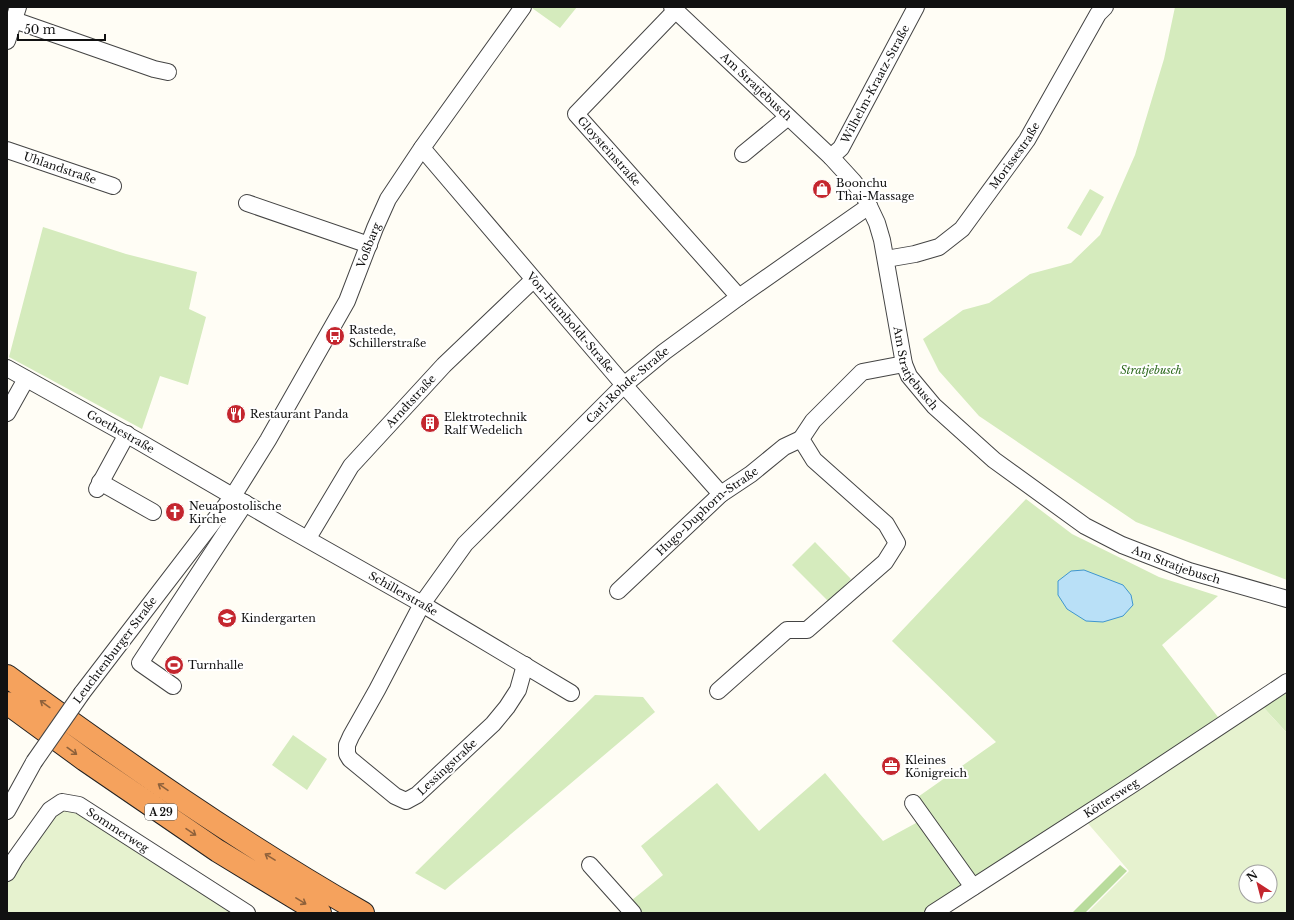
<svg xmlns="http://www.w3.org/2000/svg" width="1294" height="920" font-family="'Libre Baskerville',serif">
  <style>
    .green { fill: #d5ebbd }
    .forest { fill: #b9dc9c }
    .pitch { fill: #e6f2cf; fill-rule: evenodd }
    .water { fill: #b9e0f7; stroke: #3f96cf }
    .lines { fill: none; stroke-linecap: round; stroke-linejoin: round }
    .minor-casing { stroke: #444; stroke-width: 18 }
    .highway-casing { stroke: #222; stroke-width: 24 }
    .minor { stroke: #fff; stroke-width: 16 }
    .highway { stroke: #f5a25d; stroke-width: 22 }
    .minor-bridge-casing { stroke: #444; stroke-width: 18; stroke-linecap: butt }
    .minor-bridge { stroke: #fff; stroke-width: 16 }
    .oneway { stroke: #8e613b }
    .labels { text-anchor: middle; dominant-baseline: central; stroke-width: 4; stroke-linejoin: round; paint-order: stroke }
    .shield { fill: #fff; stroke: #585858; stroke-width: 1 }
    .shield-label { font-size: 10px; font-weight: bold; fill: #111 }
    .street-label { font-size: 11px; fill: #111; stroke: #fff }
    .poi-label { font-size: 11px; fill: #111; stroke: #fff; text-anchor: start }
    .park-label { font-size: 11px; font-style: italic; fill: #2f6b1f; stroke: #fff }
  </style>
  <rect width="100%" height="100%" fill="#fffdf5"/>
  <path class="green" d="M533,7H577L560,28L532,8Z
    M1175,7H1287V580L1136,522L979,416L939,371L923,339L963,310L989,303L1030,274L1071,263L1100,235L1135,155L1164,59Z
    M1090,189L1104,197L1081,236L1067,228Z
    M43,227L126,254L197,272L189,309L206,317L188,385L160,376L142,429L9,357Z
    M1026,499L1072,534L1159,577L1218,596L1162,645L1218,717L1076,821L934,913H631L627,904L663,875L641,846L717,783L759,831L825,773L883,841L927,817L915,799L996,742L892,641Z
    M815,542L851,579L829,602L792,565Z
    M1287,693V733L1263,707Z
    M595,695L643,697L655,712L445,890L415,873Z
    M293,735L327,759L307,790L272,765Z"/>
  <path class="forest" d="M1120,865L1127,871L1085,913H1072Z"/>
  <path class="pitch" d="M1263,707L1287,733V913H1087L1129,871L1085,820L1208,733ZM1246,872H1270V896H1246Z
    M68,807L239,913H7V881L49,815Z"/>
  <path class="water" d="M1084,570L1123,585L1131,595L1133,605L1123,616L1103,622L1086,621L1067,609L1058,595V581L1071,571Z"/>
  <g class="lines">
    <defs>
      <g id="minor">
        <path id="s1" d="M672,7L831,157L853,181L863,194L869,206L877,223L882,240L904,364L909,376L934,406L994,460L1085,526L1122,545L1189,571L1287,599"/>
        <path id="s2" d="M676,10L576,114L739,297"/>
        <path d="M14,20L154,69L168,72"/>
        <path d="M7,41L18,7"/>
        <path id="s3" d="M422,148L624,385L721,494"/>
        <path id="s4" d="M7,150L113,186"/>
        <path d="M743,154L788,117"/>
        <path id="s5" d="M831,157L841,148L916,7"/>
        <path d="M247,203L369,245"/>
        <path id="s6" d="M886,259L915,254L939,247L962,229L1027,140L1098,14L1105,7"/>
        <path id="s7" d="M7,368L138,441L284,526L422,604L571,693"/>
        <path d="M7,413L26,379"/>
        <path d="M100,482L153,512"/>
        <path d="M97,489L127,434"/>
        <path id="s8" d="M308,538L351,466L444,365L533,280"/>
        <path id="s9" d="M618,591L721,494L751,474L784,447L801,439"/>
        <path id="s10" d="M525,665L518,690L507,707L493,724L417,795L406,801L395,796L350,759L347,754V745L351,736L377,690L422,604L465,544L624,385L664,352L739,297L869,206"/>
        <path d="M173,686L140,663L245,503"/>
        <path d="M718,691L787,630H807L885,562L897,543L886,524L814,460L801,439L813,421L862,372L904,364"/>
        <path id="s11" d="M82,693L233,496L268,440L347,301L375,228L388,199L422,148L523,7"/>
        <path d="M913,803L973,887"/>
        <path d="M7,811L34,762"/>
        <path d="M590,865L633,913"/>
        <path id="s12" d="M7,873L15,859L50,810L62,802L79,805L247,913"/>
        <path id="s13" d="M933,913L1133,784L1287,682"/>
      </g>
      <path id="highway" d="M7,676C122,760 239,842 363,913
        M7,703L85,760L218,851L320,913"/>
    </defs>
    <use href="#minor" class="minor-casing"/>
    <use href="#highway" class="highway-casing"/>
    <use href="#minor" class="minor"/>
    <use href="#highway" class="highway"/>
    <defs>
      <path id="minor-bridge" d="M34,762L82,693"/>
    </defs>
    <use href="#minor-bridge" class="minor-bridge-casing"/>
    <use href="#minor-bridge" class="minor-bridge"/>
  </g>
  <defs><path id="oneway-shaft" d="M-6 0H5M1.5-3L5.5 0L1.5 3" fill="none" stroke-width="1.6" stroke-linecap="round" stroke-linejoin="round"/></defs>
  <g class="oneway">
    <use href="#oneway-shaft" transform="translate(45 704) rotate(-144)"/>
    <use href="#oneway-shaft" transform="translate(72 751) rotate(36)"/>
    <use href="#oneway-shaft" transform="translate(163 787) rotate(-146)"/>
    <use href="#oneway-shaft" transform="translate(191 832) rotate(34)"/>
    <use href="#oneway-shaft" transform="translate(270 857) rotate(-148)"/>
    <use href="#oneway-shaft" transform="translate(301 901) rotate(31)"/>
  </g>
  <defs>
    <symbol id="shop-disc" viewBox="-11 -11 22 22"><circle r="9.5" fill="#c4262e" stroke="#fff"/><path d="M-5-2.5h2.3a2.7 3.5 0 0 1 5.4 0H5L5.5 6h-11ZM-1.5-2.5h3a1.5 2.3 0 0 0-3 0Z" fill="#fff"/></symbol>
    <symbol id="bus-disc" viewBox="-11 -11 22 22"><circle r="9.5" fill="#c4262e" stroke="#fff"/><path d="M-5-6H5V4H4V6H2V4H-2V6H-4V4H-5ZM-3.5-4V0h7V-4ZM-3.5 1.2v1.5H-2V1.2ZM2 1.2v1.5H3.5V1.2Z" fill="#fff"/></symbol>
    <symbol id="restaurant-disc" viewBox="-11 -11 22 22"><circle r="9.5" fill="#c4262e" stroke="#fff"/><path d="M-5-6h1v4h1v-4h1v4h1v-4h1v5L-1.5 .5V6h-2V.5L-5-1ZM5-6V6H3V1.5H1.5Q1.5-4 5-6Z" fill="#fff"/></symbol>
    <symbol id="building-disc" viewBox="-11 -11 22 22"><circle r="9.5" fill="#c4262e" stroke="#fff"/><path d="M-4-6H4V6H1V3H-1V6H-4ZM-2.5-4.3h1.7v1.8h-1.7ZM.8-4.3h1.7v1.8H.8ZM-2.5-1h1.7V.8h-1.7ZM.8-1h1.7V.8H.8Z" fill="#fff"/></symbol>
    <symbol id="church-disc" viewBox="-11 -11 22 22"><circle r="9.5" fill="#c4262e" stroke="#fff"/><path d="M-1.2-6h2.4v3.5h3.3v2.4h-3.3V6h-2.4V-.1h-3.3v-2.4h3.3Z" fill="#fff"/></symbol>
    <symbol id="school-disc" viewBox="-11 -11 22 22"><circle r="9.5" fill="#c4262e" stroke="#fff"/><path d="M0-5L7-2L0 1L-7-2ZM-4 1L0 2.5L4 1V4Q0 6-4 4Z" fill="#fff"/></symbol>
    <symbol id="stadium-disc" viewBox="-11 -11 22 22"><circle r="9.5" fill="#c4262e" stroke="#fff"/><path d="M0-5a6.5 5 0 1 0 0 10a6.5 5 0 1 0 0-10ZM-3.5-1.8h7v3.6h-7Z" fill="#fff"/></symbol>
    <symbol id="office-disc" viewBox="-11 -11 22 22"><circle r="9.5" fill="#c4262e" stroke="#fff"/><path d="M-6-3h4V-5.5h4V-3h4V5H-6ZM-1-4.5V-3h2v-1.5ZM-6 0V1H6V0Z" fill="#fff"/></symbol>
  </defs>
  <g fill-rule="evenodd">
    <use href="#shop-disc" x="811" y="178" width="22" height="22"/>
    <use href="#bus-disc" x="324" y="325" width="22" height="22"/>
    <use href="#restaurant-disc" x="225" y="403" width="22" height="22"/>
    <use href="#building-disc" x="419" y="412" width="22" height="22"/>
    <use href="#church-disc" x="164" y="501" width="22" height="22"/>
    <use href="#school-disc" x="216" y="607" width="22" height="22"/>
    <use href="#stadium-disc" x="163" y="654" width="22" height="22"/>
    <use href="#office-disc" x="880" y="755" width="22" height="22"/>
  </g>
  <g class="labels">
    <rect class="shield" x="145" y="804" width="32" height="16" rx="3"/>
    <g class="shield-label">
      <text x="161" y="812">A 29</text>
    </g>
    <g class="street-label">
      <text stroke="none"><textPath href="#s5" startOffset="86">Wilhelm-Kraatz-Straße</textPath></text>
      <text stroke="none"><textPath href="#s1" startOffset="116">Am Stratjebusch</textPath></text>
      <text stroke="none"><textPath href="#s2" startOffset="194">Gloysteinstraße</textPath></text>
      <text stroke="none"><textPath href="#s6" startOffset="174">Morissestraße</textPath></text>
      <text stroke="none"><textPath href="#s4" startOffset="56">Uhlandstraße</textPath></text>
      <text stroke="none"><textPath href="#s11" startOffset="534">Voßbarg</textPath></text>
      <text stroke="none"><textPath href="#s3" startOffset="229">Von-Humboldt-Straße</textPath></text>
      <text stroke="none"><textPath href="#s1" startOffset="452">Am Stratjebusch</textPath></text>
      <text stroke="none"><textPath href="#s10" startOffset="731">Carl-Rohde-Straße</textPath></text>
      <text stroke="none"><textPath href="#s8" startOffset="172">Arndtstraße</textPath></text>
      <text stroke="none"><textPath href="#s7" startOffset="130">Goethestraße</textPath></text>
      <text stroke="none"><textPath href="#s9" startOffset="120">Hugo-Duphorn-Straße</textPath></text>
      <text stroke="none"><textPath href="#s1" startOffset="788">Am Stratjebusch</textPath></text>
      <text stroke="none"><textPath href="#s7" startOffset="456">Schillerstraße</textPath></text>
      <text transform="translate(115 650) rotate(-53)">Leuchtenburger Straße</text>
      <text transform="translate(447 767) rotate(-43)">Lessingstraße</text>
      <text stroke="none"><textPath href="#s13" startOffset="212">Köttersweg</textPath></text>
      <text stroke="none"><textPath href="#s12" startOffset="154">Sommerweg</textPath></text>
    </g>
    <g class="poi-label">
      <text x="836" y="183">Boonchu<tspan x="836" dy="13">Thai-Massage</tspan></text>
      <text x="349" y="330">Rastede,<tspan x="349" dy="13">Schillerstraße</tspan></text>
      <text x="250" y="414">Restaurant Panda</text>
      <text x="444" y="417">Elektrotechnik<tspan x="444" dy="13">Ralf Wedelich</tspan></text>
      <text x="189" y="506">Neuapostolische<tspan x="189" dy="13">Kirche</tspan></text>
      <text x="241" y="618">Kindergarten</text>
      <text x="188" y="665">Turnhalle</text>
      <text x="905" y="760">Kleines<tspan x="905" dy="13">Königreich</tspan></text>
    </g>
    <g class="park-label">
      <text x="1151" y="370">Stratjebusch</text>
    </g>
  </g>
  <rect width="1294" height="920" fill="none" stroke="#111111" stroke-width="16"/>
  <g transform="translate(1258 884) rotate(324)"><circle r="19" fill="#ffffff" stroke="#a0a0a0"/>
  <path d="M0-3L7 15L0 10L-7 15Z" fill="#c4262e"/>
  <text y="-6" font-size="11" font-weight="bold" text-anchor="middle" fill="#111111">N</text>
  </g>
  <path d="M18 34v6h87v-6" fill="none" stroke="#111111" stroke-width="2"/>
  <text x="24" y="34" font-size="12" fill="#111111" stroke="#ffffff" stroke-width="3" paint-order="stroke">50 m</text>
</svg>
